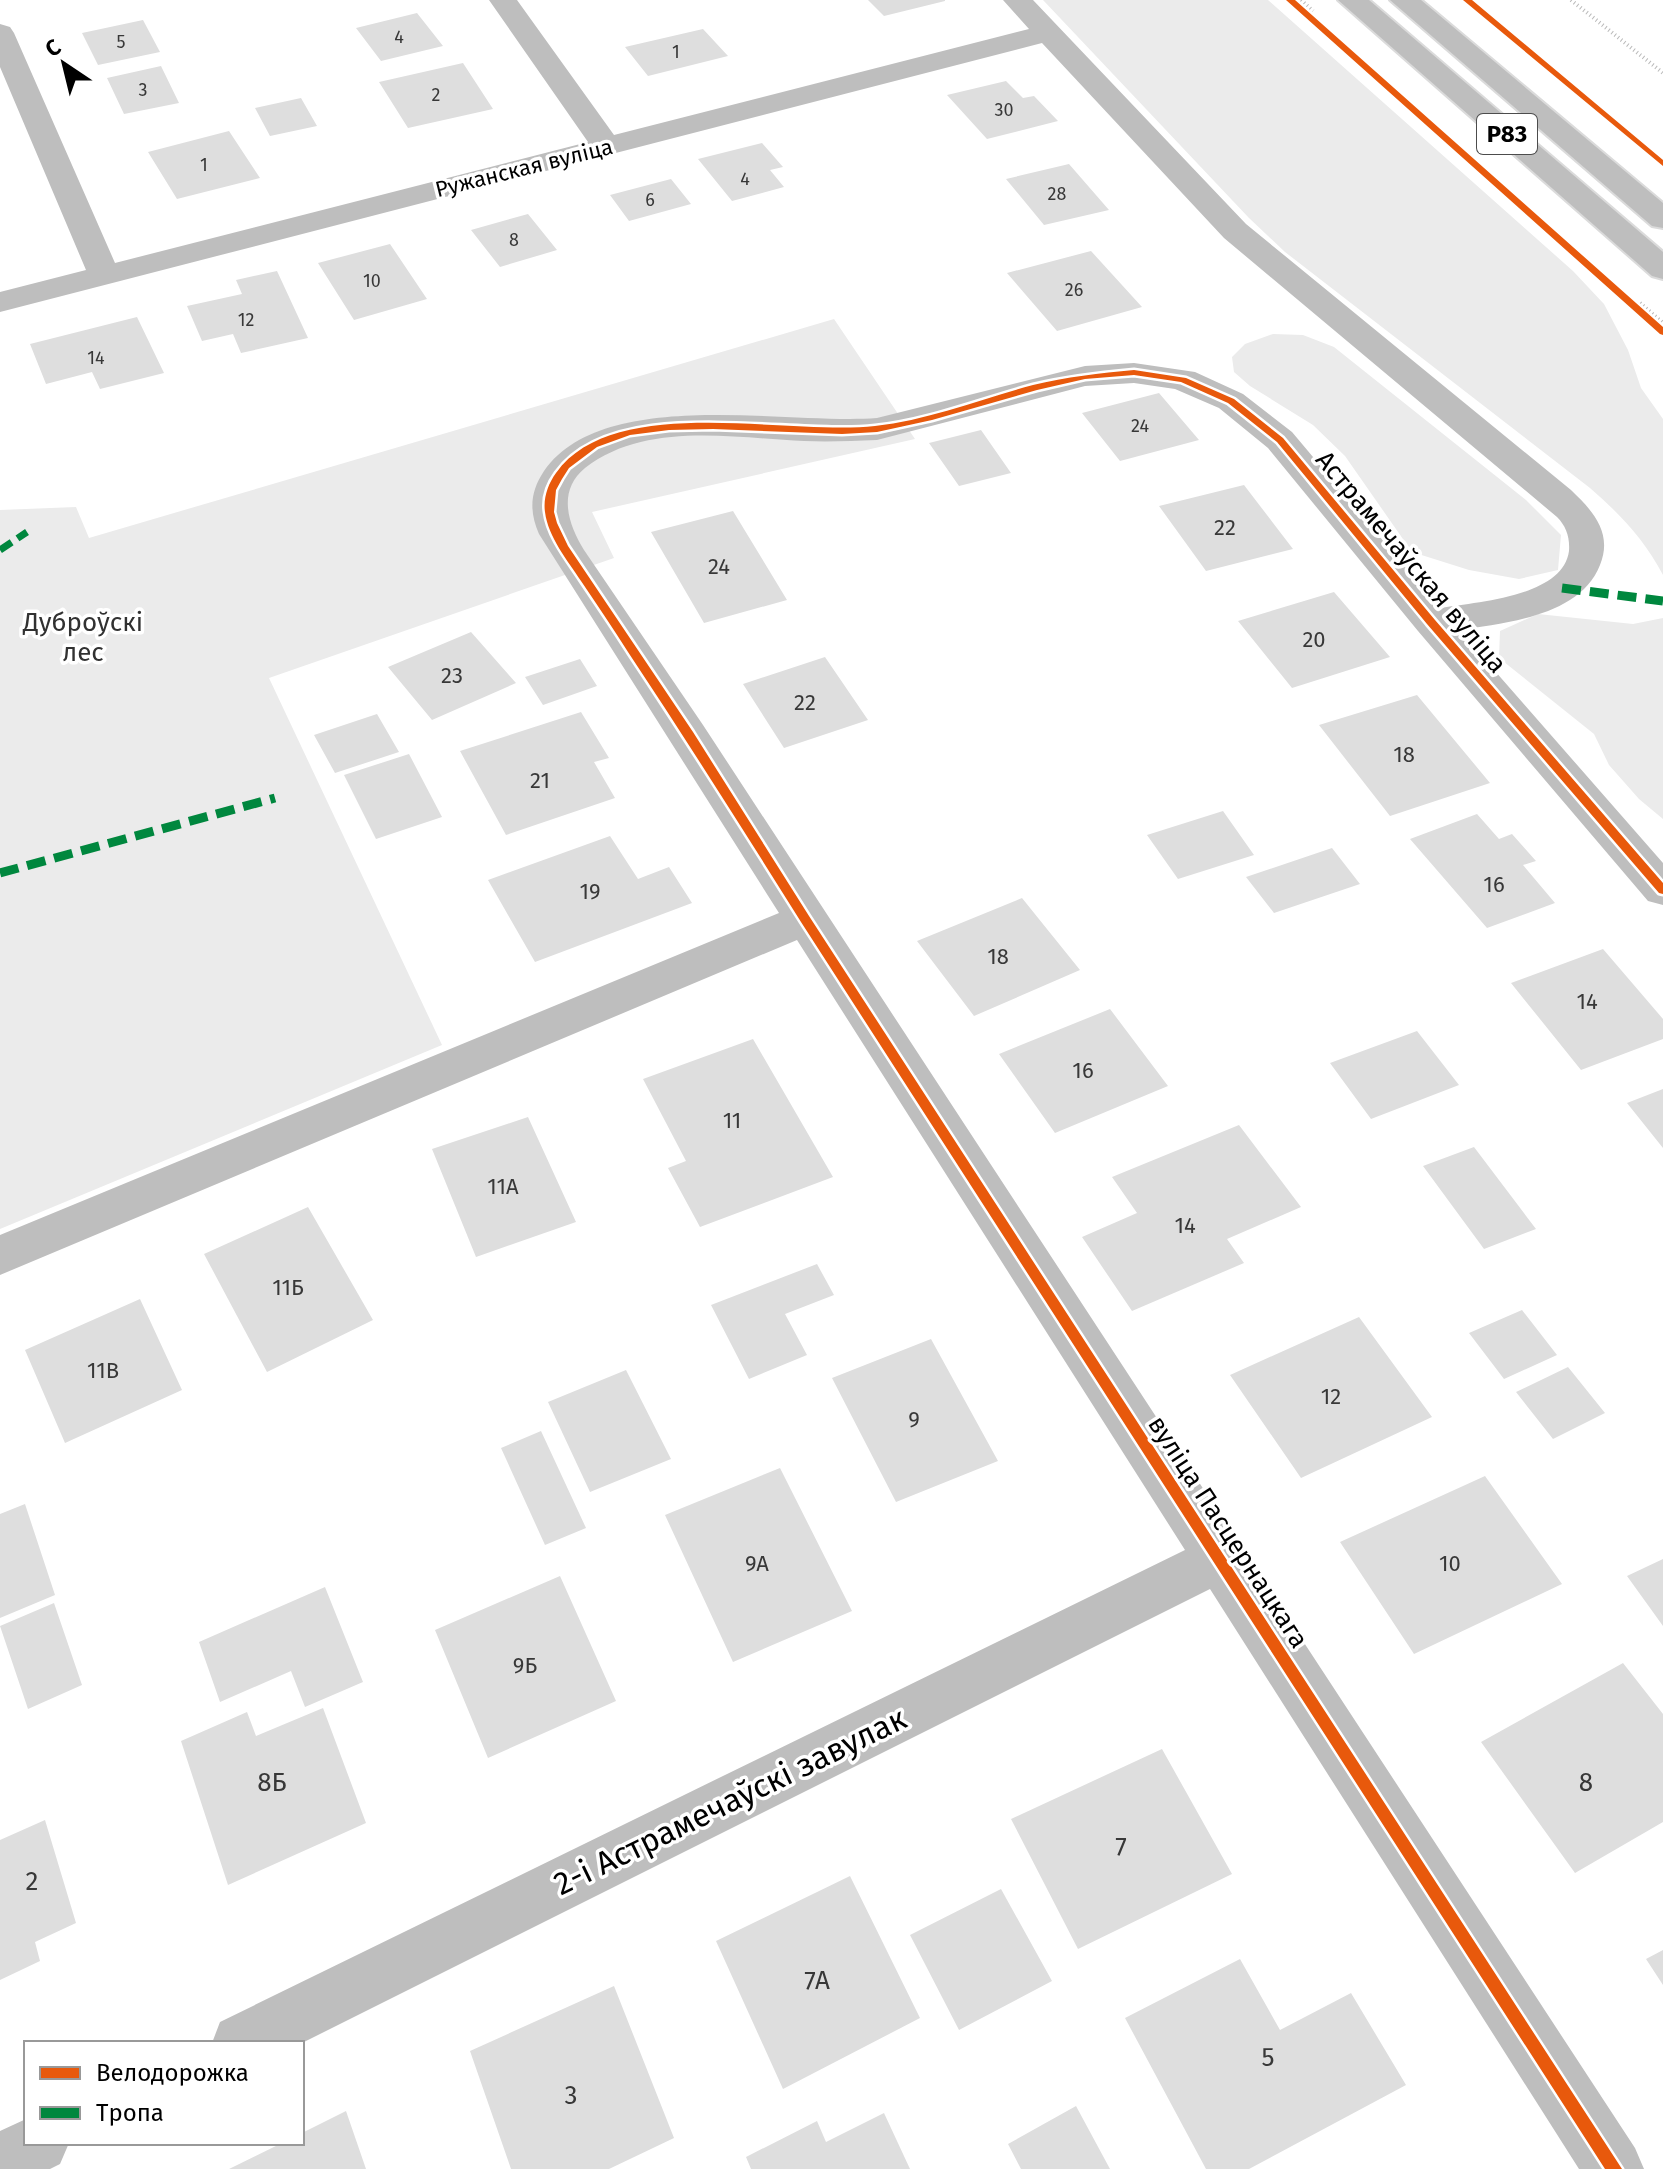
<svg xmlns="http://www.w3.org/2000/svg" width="1663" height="2169" font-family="'Fira Sans',sans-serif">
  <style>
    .green { fill: #ebebeb }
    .building { fill: #dedede }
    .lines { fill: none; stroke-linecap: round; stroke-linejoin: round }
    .trunk-casing { stroke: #dbdbdb; stroke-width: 4 }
    .path { stroke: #b9b9b9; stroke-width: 4; stroke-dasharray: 1 3; stroke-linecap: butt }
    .minor { fill: #bebebe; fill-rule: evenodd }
    .trunk { fill: #bebebe; fill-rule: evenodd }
    .quiet-far1 { stroke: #00873e; stroke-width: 7; stroke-dasharray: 14 7; stroke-linecap: butt }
    .quiet { stroke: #00873e; stroke-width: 9; stroke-dasharray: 19 9; stroke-linecap: butt }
    .cycleway-casing { stroke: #fff; stroke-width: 5 }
    .cycleway { fill: #e8590c; fill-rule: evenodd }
    .labels { text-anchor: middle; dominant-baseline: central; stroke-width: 7; stroke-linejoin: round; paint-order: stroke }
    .far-number-label { font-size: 18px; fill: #383838 }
    .far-street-label { font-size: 22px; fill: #000; stroke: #fff }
    .number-label { font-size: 22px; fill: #383838 }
    .shield { fill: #fff; stroke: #4c4c4c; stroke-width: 2 }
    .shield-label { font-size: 24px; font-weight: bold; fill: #000 }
    .street-label { font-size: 26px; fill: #000; stroke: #fff }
    .park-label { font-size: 26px; fill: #313131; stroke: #fff }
    .near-number-label { font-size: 26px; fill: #383838 }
    .near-street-label { font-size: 32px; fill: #000; stroke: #fff }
  </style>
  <rect width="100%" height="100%" fill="#fff"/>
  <path class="green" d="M1043,0H1268L1573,271L1604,304L1628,350L1641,388L1663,419V575C1644,539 1620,514 1590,488L1285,252L1249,218Z
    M834,319L915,439L592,512L614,558L269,678L442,1045L0,1229V510L76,507L89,538Z
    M1273,334L1303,335L1334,347L1526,500L1561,535L1558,570L1519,579L1469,570L1412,552L1345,456L1313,425L1250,386L1234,372L1232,357L1245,344Z
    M1538,614L1633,624L1663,618V819L1639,799L1609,765L1594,734L1499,658L1500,631Z"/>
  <path class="building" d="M868,0H945V1L884,16Z
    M417,13L443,46L381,61L356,28Z
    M143,20L160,52L98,65L82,33Z
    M703,29L728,56L648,76L625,47Z
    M463,63L493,109L408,128L379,82Z
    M161,66L179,103L124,114L107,78Z
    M1006,81L1023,98L1034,96L1058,121L987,139L947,95Z
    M301,98L317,126L270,136L255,108Z
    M229,131L260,178L177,199L148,152Z
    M762,143L783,167L770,170L784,187L732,201L698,159Z
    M1069,164L1109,210L1044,225L1006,179Z
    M671,179L691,204L629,221L610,195Z
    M528,214L557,250L500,267L471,230Z
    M390,244L427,299L354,320L318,263Z
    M1091,251L1142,307L1057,331L1007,273Z
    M277,271L308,338L241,353L233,334L202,341L187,306L242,294L236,280Z
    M137,317L164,373L100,389L92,372L46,384L30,344Z
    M1159,393L1199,440L1120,461L1082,413Z
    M981,430L1011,473L959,486L929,443Z
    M1244,485L1293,549L1206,571L1159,506Z
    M733,511L787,600L704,623L651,532Z
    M1334,592L1390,657L1292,688L1238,621Z
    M471,632L516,683L432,720L388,667Z
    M825,657L868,720L784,748L743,684Z
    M580,659L597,686L543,705L525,677Z
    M1417,695L1490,783L1390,816L1319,725Z
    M581,712L609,758L594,762L615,798L506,835L460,751Z
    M377,714L399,752L335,773L314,735Z
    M409,754L442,817L376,839L344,775Z
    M1223,811L1254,855L1178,879L1147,835Z
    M1477,814L1499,839L1512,834L1536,861L1523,865L1555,903L1487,928L1410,839Z
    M610,836L638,879L669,867L692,903L535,962L488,880Z
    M1332,848L1360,884L1274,913L1246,877Z
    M1022,898L1080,970L974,1016L917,941Z
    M1603,949L1663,1019V1039L1581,1070L1511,983Z
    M1110,1009L1168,1086L1055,1133L999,1054Z
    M1417,1031L1459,1085L1371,1119L1330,1063Z
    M753,1039L833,1177L700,1227L668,1168L686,1161L643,1079Z
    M1663,1089V1148L1627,1103Z
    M528,1117L576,1222L476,1257L432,1149Z
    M1239,1125L1301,1207L1227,1239L1244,1263L1132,1311L1082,1237L1137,1213L1112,1177Z
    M1474,1147L1536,1229L1484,1249L1423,1166Z
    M308,1207L373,1320L267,1372L204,1254Z
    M817,1264L834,1295L785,1314L807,1355L749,1379L711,1305Z
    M140,1299L182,1390L65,1443L25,1350Z
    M1522,1310L1557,1355L1504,1379L1469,1333Z
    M1359,1317L1432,1417L1301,1478L1230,1375Z
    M931,1339L998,1461L896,1502L832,1378Z
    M1568,1367L1605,1413L1553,1439L1516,1392Z
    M626,1370L671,1459L590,1492L548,1402Z
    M541,1431L586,1528L545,1545L501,1448Z
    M780,1468L852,1611L733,1662L665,1515Z
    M1485,1476L1562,1584L1414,1654L1340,1542Z
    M25,1504L55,1595L0,1618V1514Z
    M1663,1559V1626L1627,1576Z
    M560,1576L616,1701L488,1758L435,1630Z
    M325,1587L363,1682L305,1707L291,1671L220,1702L199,1642Z
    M54,1603L82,1685L28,1709L0,1626Z
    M1623,1663L1663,1714V1822L1575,1873L1481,1742Z
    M323,1708L366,1823L228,1885L181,1741L247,1712L256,1736Z
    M1162,1749L1232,1874L1078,1949L1011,1819Z
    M45,1820L76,1923L35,1942L40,1961L0,1980V1840Z
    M850,1876L920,2018L783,2089L716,1941Z
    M1001,1889L1052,1981L959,2030L910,1935Z
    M1663,1950V1985L1646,1959Z
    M1240,1959L1280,2030L1351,1993L1406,2085L1249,2169H1206L1125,2018Z
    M614,1986L674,2138L609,2169H511L470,2051Z
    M1076,2106L1110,2169H1021L1008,2144Z
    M346,2111L366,2169H229L282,2143H302V2133Z
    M884,2113L910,2169H751L746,2157L817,2121L826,2142Z"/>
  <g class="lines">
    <defs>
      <path id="trunk" d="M1338,0H1369L1663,252V279L1652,276Z
        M1390,0H1421L1663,203V228L1652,226Z"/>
    </defs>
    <use href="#trunk" class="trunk-casing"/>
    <path class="path" d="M1301,0L1313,11
      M1571,0L1663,73
      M1640,303L1663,323"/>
    <path class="minor" d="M489,0H517L614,135L1029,29L1003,0H1033L1246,224L1571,490C1593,511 1613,533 1600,565C1580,616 1506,623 1459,630L1663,863V905L1648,901L1418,631L1268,448L1219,408L1175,389L1134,383L1085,386L877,440C852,441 828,442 804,441C732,438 646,421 585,468C557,491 568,524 584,550L703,725L1635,2148L1644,2169H1579L1210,1589L302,2043H212L220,2022L1185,1550L797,940L0,1275V1235L779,913L539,534C529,511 530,492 544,471C603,386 786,425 877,418L1085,366L1134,363L1195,372L1243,394L1292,432L1440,608C1476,602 1563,597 1569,551C1570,537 1566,526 1557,517L1224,238L1042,43L0,312V292L86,270L0,67V24L10,27L14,33L115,263L588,142Z
      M26,2119V2143H69L60,2164L50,2169H0V2131Z"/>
    <use href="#trunk" class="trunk"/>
    <path class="quiet-far1" d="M0,550L27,532"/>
    <path class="quiet" d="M1562,588L1663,601
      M0,873L275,798"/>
    <defs>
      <path id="cycleway" d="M1286,0H1295L1663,327V335L1660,334Z
        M1463,0H1472L1663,160V166Z
        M1134,370L1186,378L1234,399L1283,438L1435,620L1663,883V894L1659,893L1427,624L1277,442L1228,403L1181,382L1134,375L1085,379L1037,390L932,420L877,432L842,434L713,429L669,430L630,435L597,447L569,468L562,479L556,490L554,512L557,523L568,546L693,732L809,916L1622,2169H1605L801,922C744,831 687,741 628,652C613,628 597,605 581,581C568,561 548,537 545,512C543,498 548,484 556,473C614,392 788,436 875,426C929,420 981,399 1033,385C1066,377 1100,373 1134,370Z"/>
    </defs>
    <use href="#cycleway" class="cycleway-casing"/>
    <use href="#cycleway" class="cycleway"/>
  </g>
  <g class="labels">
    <g class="far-number-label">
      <text x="399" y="37">4</text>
      <text x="121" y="42">5</text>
      <text x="676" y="52">1</text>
      <text x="143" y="90">3</text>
      <text x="436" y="95">2</text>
      <text x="1004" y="110">30</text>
      <text x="204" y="165">1</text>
      <text x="745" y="179">4</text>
      <text x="1057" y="194">28</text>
      <text x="650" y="200">6</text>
      <text x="514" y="240">8</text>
      <text x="372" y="281">10</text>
      <text x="1074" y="290">26</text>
      <text x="246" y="320">12</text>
      <text x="96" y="358">14</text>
      <text x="1140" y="426">24</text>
    </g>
    <g class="far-street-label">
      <text transform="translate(524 168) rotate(-14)">Ружанская вуліца</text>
    </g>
    <g class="number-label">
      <text x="1225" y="527">22</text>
      <text x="719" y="566">24</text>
      <text x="1314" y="639">20</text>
      <text x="452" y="675">23</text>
      <text x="805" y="702">22</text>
      <text x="1404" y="754">18</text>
      <text x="540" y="780">21</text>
      <text x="1494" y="884">16</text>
      <text x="590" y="891">19</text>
      <text x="998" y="956">18</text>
      <text x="1587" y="1001">14</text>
      <text x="1083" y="1070">16</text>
      <text x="732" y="1120">11</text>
      <text x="503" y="1186">11А</text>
      <text x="1185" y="1225">14</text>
      <text x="288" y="1287">11Б</text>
      <text x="103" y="1370">11В</text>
      <text x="1331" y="1396">12</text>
      <text x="914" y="1419">9</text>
      <text x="757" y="1563">9А</text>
      <text x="1450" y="1563">10</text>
      <text x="525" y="1665">9Б</text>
    </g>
    <rect class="shield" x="1477" y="114" width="60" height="40" rx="6"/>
    <g class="shield-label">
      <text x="1507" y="134">Р83</text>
    </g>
    <g class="street-label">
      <text transform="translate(1411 562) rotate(50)">Астрамечаўская вуліца</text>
      <text transform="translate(1228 1532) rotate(57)">вуліца Пасцернацкага</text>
    </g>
    <g class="park-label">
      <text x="83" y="622">Дуброўскі<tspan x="83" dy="30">лес</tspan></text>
    </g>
    <g class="near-number-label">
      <text x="272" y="1782">8Б</text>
      <text x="1586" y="1782">8</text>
      <text x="1121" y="1846">7</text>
      <text x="32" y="1881">2</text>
      <text x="817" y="1980">7А</text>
      <text x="1268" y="2057">5</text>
      <text x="571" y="2095">3</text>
    </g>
    <g class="near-street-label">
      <text transform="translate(730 1801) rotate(-26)">2-і Астрамечаўскі завулак</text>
    </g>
  </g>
  <rect x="24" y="2041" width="280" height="104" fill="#ffffff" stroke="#999999" stroke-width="2"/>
  <rect x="40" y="2067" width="40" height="12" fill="#e8590c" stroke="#999999" stroke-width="2"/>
  <text x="96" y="2081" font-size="24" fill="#000000">Велодорожка</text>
  <rect x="40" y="2107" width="40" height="12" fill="#00873e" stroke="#999999" stroke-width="2"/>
  <text x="96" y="2121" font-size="24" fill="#000000">Тропа</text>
  <g transform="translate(64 64) rotate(325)" stroke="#ffffff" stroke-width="6" paint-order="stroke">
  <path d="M0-6L14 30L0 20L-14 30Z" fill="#000000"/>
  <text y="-12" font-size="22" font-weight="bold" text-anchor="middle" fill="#000000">С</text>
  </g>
</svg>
